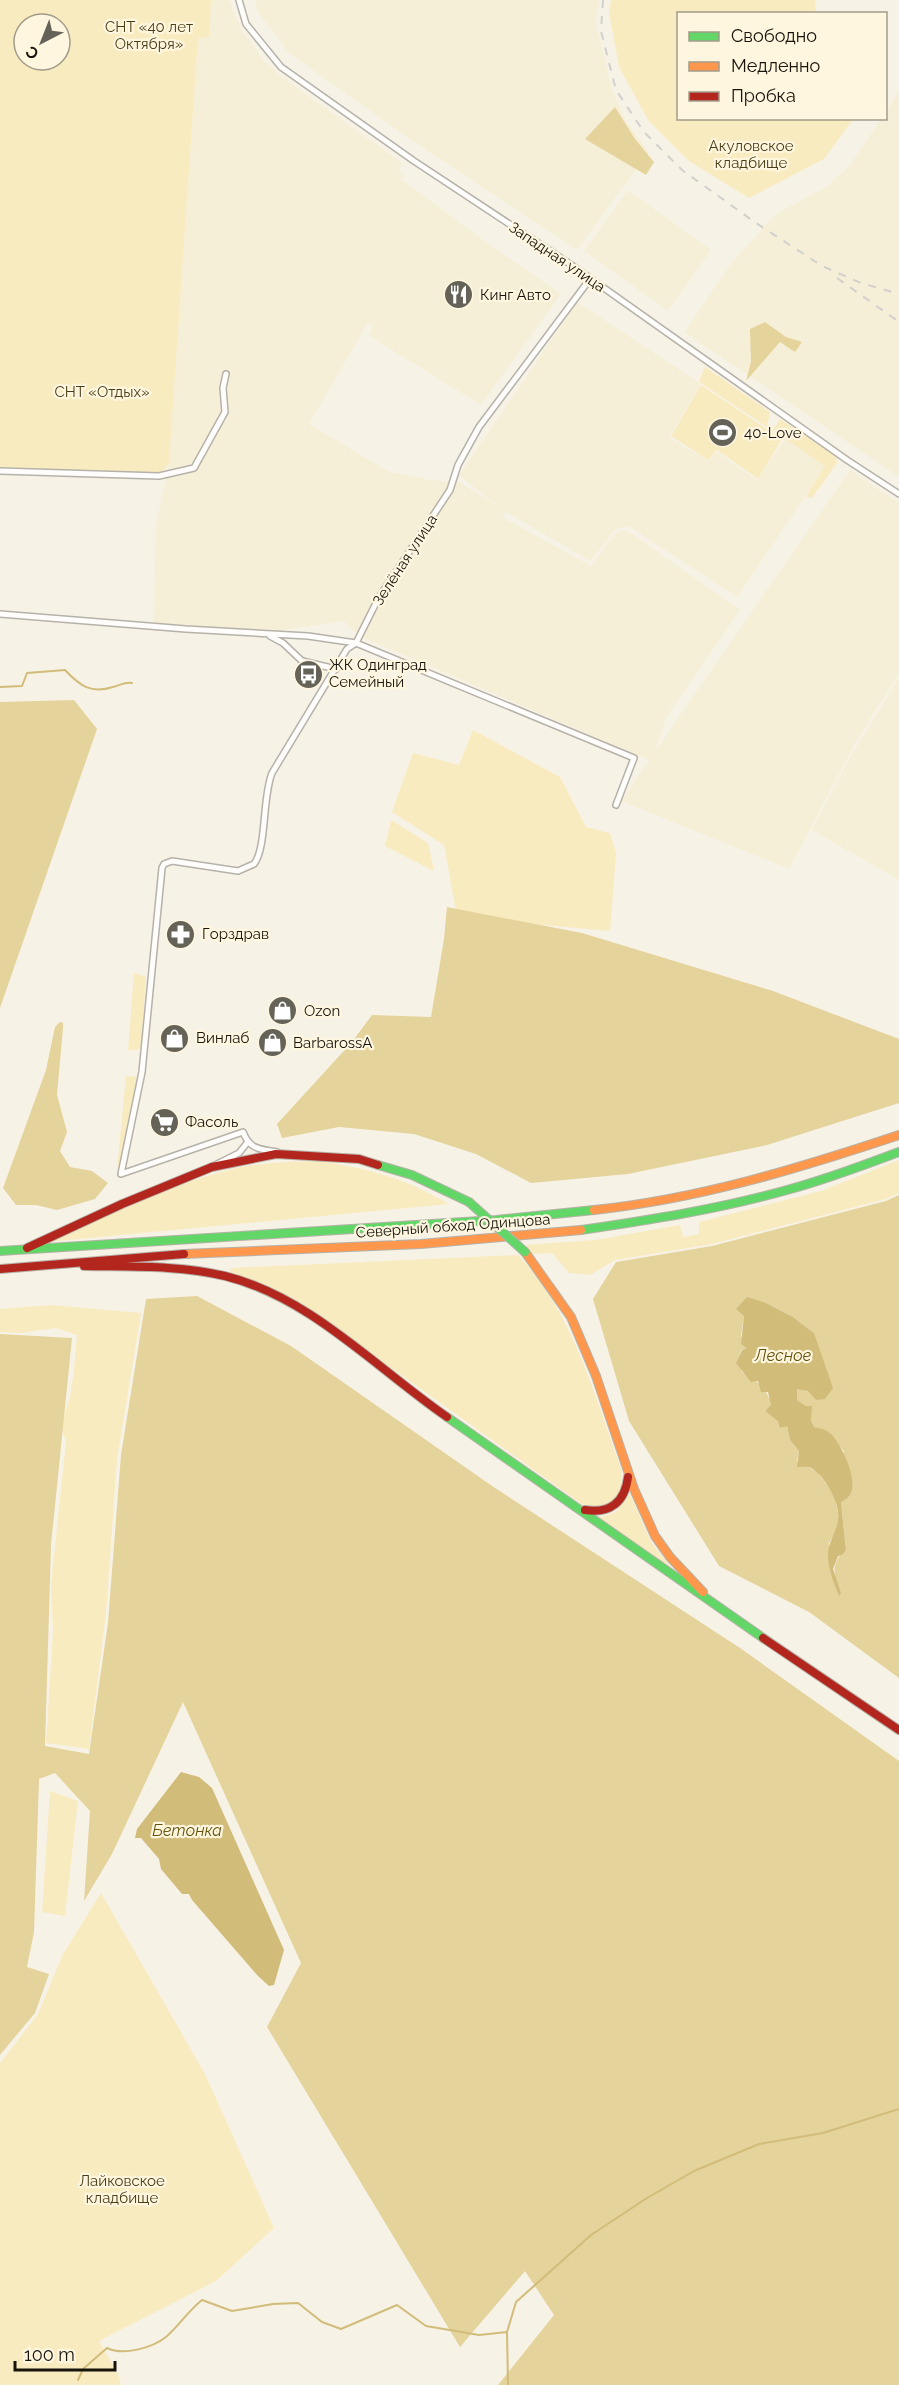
<svg xmlns="http://www.w3.org/2000/svg" width="899" height="2385" font-family="Raleway,sans-serif">
  <style>
    .built { fill: #f6efd8 }
    .green { fill: #f9ebc0; fill-rule: evenodd }
    .forest { fill: #e5d39c; fill-rule: evenodd }
    .water { fill: #d1bc7a }
    .lines { fill: none; stroke-linecap: round; stroke-linejoin: round }
    .stream { stroke: #d1bc7a; stroke-width: 2 }
    .street-casing { stroke: #b6b2a9; stroke-width: 8 }
    .fast-casing { stroke: #b6b2a9; stroke-width: 10 }
    .slow-casing { stroke: #b6b2a9; stroke-width: 10 }
    .jam-casing { stroke: #b6b2a9; stroke-width: 10 }
    .street { stroke: #fefdfb; stroke-width: 5 }
    .fast { stroke: #63d668; stroke-width: 8 }
    .slow { stroke: #ff974d; stroke-width: 8 }
    .jam { stroke: #b3261e; stroke-width: 8 }
    .rail { stroke: #d1d0cc; stroke-width: 2; stroke-dasharray: 8 8; stroke-linecap: butt }
    .fast-bridge-casing { stroke: #b6b2a9; stroke-width: 10; stroke-linecap: butt }
    .fast-bridge { stroke: #63d668; stroke-width: 8 }
    .labels { text-anchor: middle; dominant-baseline: central; stroke-width: 4.5; stroke-linejoin: round; paint-order: stroke }
    .park-label { font-size: 15px; fill: #4a3e17; stroke: #fef6df }
    .street-label { font-size: 15px; fill: #17140c; stroke: #fef6df }
    .poi-label { font-size: 15px; fill: #17140c; stroke: #fef6df; text-anchor: start }
    .water-label { font-size: 16px; font-style: italic; fill: #65520b; stroke: #fef6df }
  </style>
  <rect width="100%" height="100%" fill="#f7f2e6"/>
  <path class="built" d="M211,0H229L242,30L264,61L282,77L402,163L399,171L404,177L402,180L486,242L561,294L481,405L368,335L373,326L368,323L309,424L389,472L431,480L459,482L500,508L459,475L577,302L701,384L669,437L708,461L717,452L757,480L786,437L827,465L737,597L628,526L616,529L590,561L506,512L502,517L591,566L615,533L622,530L631,533L740,610L666,718L655,751L850,470L899,503V673L855,743L789,869L621,801L649,760L366,639L353,631L344,621L276,631L153,623L156,524L169,463L198,37L209,36Z
    M255,0H599L596,23L612,89L626,121L649,152L577,250L404,135L289,53L257,11Z
    M899,91V477L684,332L733,261L776,214L828,186L850,165L881,119L886,118V112Z
    M628,190L711,250L668,311L584,251Z
    M899,678V880L812,830L849,759Z"/>
  <path class="green" d="M0,0H211L209,37L198,38L169,463L159,476L0,467ZM24,24H60V60H24Z
    M611,0H815L816,13L678,14V118L853,119L824,159L749,198L689,161L648,120L619,67L609,12Z
    M705,367L770,412L767,427L699,382Z
    M701,385L782,439L758,479L717,450L708,460L671,436Z
    M780,419L836,456L837,463L812,498L806,497L825,466L773,430Z
    M473,730L560,777L586,827L610,833L616,853L610,931L457,917L444,845L392,812L413,753L459,765Z
    M391,820L428,843L434,871L385,846Z
    M134,973L146,977L141,1047L137,1050H128Z
    M126,1076L137,1077L127,1165L117,1170Z
    M899,1160V1193L886,1199L712,1244L615,1260L590,1275L569,1273L552,1253L532,1254L526,1245L595,1240L680,1225L683,1237L699,1234V1222L821,1191Z
    M319,1161C370,1169 404,1178 449,1204L47,1242C107,1216 168,1185 232,1169C261,1162 290,1162 319,1161Z
    M518,1255C573,1312 594,1395 621,1468C623,1497 615,1511 583,1505L306,1307L267,1285L230,1274L231,1268Z
    M51,1305L141,1313L117,1459L106,1613L89,1749L46,1743L53,1632L51,1585L66,1441C58,1425 66,1412 70,1396C74,1377 75,1355 77,1335L56,1328L21,1333L0,1332V1309Z
    M630,1494L651,1542L677,1575L599,1518L616,1512Z
    M50,1791L78,1801L65,1916L42,1912Z
    M101,1893L205,2074L274,2228L216,2281L99,2341L118,2374L121,2385H0V2063L38,2014L63,1954Z"/>
  <path class="forest" d="M615,107L635,139L654,162L646,175L585,139Z
    M765,322L786,337L802,342L795,352L780,342L746,381L751,362L750,329Z
    M74,700L97,729L0,1008V702Z
    M447,907L582,933L773,991L899,1039V1103L767,1145L628,1174L531,1183L476,1154L414,1134L339,1127L282,1138L277,1124L352,1042L372,1015L431,1017L444,939Z
    M60,1022L63,1023V1028L57,1095L67,1132L60,1151L70,1167L92,1171L108,1183L95,1199L57,1210L36,1205H16L3,1188L46,1070L55,1027Z
    M899,1195V1678L809,1612L719,1566L629,1421L593,1299L616,1262L712,1246L886,1201ZM766,1303L793,1317L814,1333L821,1358L808,1391L797,1388V1400L806,1406L814,1427C830,1431 833,1440 844,1451L841,1502L846,1549C830,1563 833,1576 841,1593L830,1572L829,1543L836,1531L839,1517L834,1494L817,1472L797,1461L799,1451L790,1440L787,1426L765,1411L772,1405C766,1388 758,1381 742,1372L740,1365L737,1363L741,1350L748,1348L741,1336L744,1316Z
    M197,1296L291,1346L495,1488L740,1648L899,1761V2385H498L554,2315L525,2271L460,2347L267,2027L301,1963L183,1702L112,1854L84,1901L90,1811L55,1773L39,1779L34,1932L27,1967L49,1974L35,2013L0,2055V1334L72,1338L51,1545L45,1746L89,1754L108,1623L121,1455L146,1299Z"/>
  <path class="water" d="M747,1297L766,1303L793,1317L814,1333L833,1388L825,1399L816,1400L808,1391L797,1389V1400L806,1406H812L811,1420L814,1427C821,1428 827,1430 832,1435C842,1446 860,1482 849,1496C847,1499 844,1500 841,1502L846,1550L842,1555L838,1556L833,1569L841,1593L839,1596C834,1583 828,1570 828,1555C828,1542 836,1533 838,1520C841,1504 825,1476 811,1468C807,1466 803,1467 797,1467L799,1451L790,1440L787,1426L780,1428L778,1421L765,1411L771,1405L768,1392H761L758,1381L751,1382L736,1363L742,1350L747,1348L741,1344L744,1316L736,1309Z
    M181,1772L199,1777L212,1788L284,1950L274,1985L269,1986L258,1976L192,1900L189,1894H182L161,1869L159,1859L141,1838H135L137,1829Z"/>
  <g class="lines">
    <path class="stream" d="M0,687L22,686L27,673L65,670C80,686 91,694 113,687C121,685 124,682 132,683
      M78,2380L83,2369L107,2348C123,2356 152,2348 166,2337C177,2328 188,2311 202,2300L232,2311L273,2304L298,2303L322,2322L341,2329L397,2305L426,2326L479,2335L507,2332
      M508,2385L507,2332L516,2302L591,2235L647,2198L694,2171L759,2144L823,2133L899,2109"/>
    <defs>
      <path id="street" d="M239,0L246,24L281,67L414,161L570,264L847,460L899,494
        M590,279L479,427L458,465L450,490L378,599L356,643L634,758L616,805
        M0,471L159,476L194,468L225,412L223,388L226,374
        M0,614L186,629L308,636L356,643
        M270,636L283,643L302,661L336,669
        M217,1164L239,1153L247,1143
        M121,1174L142,1072L162,868L164,864L172,861L238,871L254,864C267,847 262,798 272,773L347,649L356,643
        M121,1174L243,1132C250,1150 260,1149 277,1152"/>
      <path id="fast" d="M378,1165L412,1175L469,1202
        M581,1230C650,1220 719,1209 787,1190C825,1180 862,1166 899,1152
        M0,1251L496,1220L594,1210
        M447,1417L763,1638"/>
      <path id="slow" d="M594,1210C699,1199 800,1168 899,1135
        M525,1252L571,1317L596,1376L634,1489L655,1536L670,1557L703,1592
        M184,1254L421,1244L581,1230"/>
      <path id="jam" d="M27,1248L122,1204L212,1167L276,1154L359,1159L378,1165
        M84,1266C131,1267 179,1265 225,1276C310,1297 376,1368 447,1417
        M0,1269L184,1254
        M585,1510C610,1514 625,1502 628,1477
        M763,1638L899,1730"/>
    </defs>
    <use href="#street" class="street-casing"/>
    <use href="#fast" class="fast-casing"/>
    <use href="#slow" class="slow-casing"/>
    <use href="#jam" class="jam-casing"/>
    <use href="#street" class="street"/>
    <use href="#fast" class="fast"/>
    <use href="#slow" class="slow"/>
    <use href="#jam" class="jam"/>
    <path class="rail" d="M603,0L601,31L616,90L644,132L682,170L756,223L822,266L861,283L899,294
      M837,278L899,322"/>
    <defs>
      <path id="fast-bridge" d="M469,1202L525,1252"/>
    </defs>
    <use href="#fast-bridge" class="fast-bridge-casing"/>
    <use href="#fast-bridge" class="fast-bridge"/>
  </g>
  <defs>
    <symbol id="restaurant-disc" viewBox="-11 -11 22 22"><circle r="9.5" fill="#656258" stroke="#fef6df"/><path d="M-5-6h1v4h1v-4h1v4h1v-4h1v5L-1.5 .5V6h-2V.5L-5-1ZM5-6V6H3V1.5H1.5Q1.5-4 5-6Z" fill="#fff"/></symbol>
    <symbol id="stadium-disc" viewBox="-11 -11 22 22"><circle r="9.5" fill="#656258" stroke="#fef6df"/><path d="M0-5a6.5 5 0 1 0 0 10a6.5 5 0 1 0 0-10ZM-3.5-1.8h7v3.6h-7Z" fill="#fff"/></symbol>
    <symbol id="bus-disc" viewBox="-11 -11 22 22"><circle r="9.5" fill="#656258" stroke="#fef6df"/><path d="M-5-6H5V4H4V6H2V4H-2V6H-4V4H-5ZM-3.5-4V0h7V-4ZM-3.5 1.2v1.5H-2V1.2ZM2 1.2v1.5H3.5V1.2Z" fill="#fff"/></symbol>
    <symbol id="pharmacy-disc" viewBox="-11 -11 22 22"><circle r="9.5" fill="#656258" stroke="#fef6df"/><path d="M-2-6h4v4h4v4h-4v4h-4v-4h-4v-4h4Z" fill="#fff"/></symbol>
    <symbol id="shop-disc" viewBox="-11 -11 22 22"><circle r="9.5" fill="#656258" stroke="#fef6df"/><path d="M-5-2.5h2.3a2.7 3.5 0 0 1 5.4 0H5L5.5 6h-11ZM-1.5-2.5h3a1.5 2.3 0 0 0-3 0Z" fill="#fff"/></symbol>
    <symbol id="supermarket-disc" viewBox="-11 -11 22 22"><circle r="9.5" fill="#656258" stroke="#fef6df"/><path d="M-6-5.5h2.5l.6 2H6L4.5 2H-2.5L-4.4-4H-6ZM-1.5 3.2a1.3 1.3 0 1 0 .1 0ZM3 3.2a1.3 1.3 0 1 0 .1 0Z" fill="#fff"/></symbol>
  </defs>
  <g fill-rule="evenodd">
    <use href="#restaurant-disc" x="442" y="278" width="33" height="33"/>
    <use href="#stadium-disc" x="706" y="416" width="33" height="33"/>
    <use href="#bus-disc" x="292" y="658" width="33" height="33"/>
    <use href="#pharmacy-disc" x="164" y="918" width="33" height="33"/>
    <use href="#shop-disc" x="266" y="994" width="33" height="33"/>
    <use href="#shop-disc" x="158" y="1022" width="33" height="33"/>
    <use href="#shop-disc" x="256" y="1026" width="33" height="33"/>
    <use href="#supermarket-disc" x="148" y="1106" width="33" height="33"/>
  </g>
  <g class="labels">
    <g class="park-label">
      <text x="149" y="27">СНТ «40 лет<tspan x="149" dy="17">Октября»</tspan></text>
      <text x="751" y="146">Акуловское<tspan x="751" dy="17">кладбище</tspan></text>
      <text x="102" y="392">СНТ «Отдых»</text>
      <text x="122" y="2181">Лайковское<tspan x="122" dy="17">кладбище</tspan></text>
    </g>
    <g class="street-label">
      <text transform="translate(557 257) rotate(34)">Западная улица</text>
      <text transform="translate(405 560) rotate(-57)">Зелёная улица</text>
      <text transform="translate(453 1226) rotate(-4)">Северный обход Одинцова</text>
    </g>
    <g class="poi-label">
      <text x="480" y="295">Кинг Авто</text>
      <text x="744" y="433">40-Love</text>
      <text x="329" y="665">ЖК Одинград<tspan x="329" dy="17">Семейный</tspan></text>
      <text x="202" y="934">Горздрав</text>
      <text x="304" y="1011">Ozon</text>
      <text x="196" y="1038">Винлаб</text>
      <text x="293" y="1043">BarbarossA</text>
      <text x="185" y="1122">Фасоль</text>
    </g>
    <g class="water-label">
      <text x="783" y="1355">Лесное</text>
      <text x="187" y="1830">Бетонка</text>
    </g>
  </g>
  <rect x="677" y="12" width="210" height="108" fill="#fef6df" stroke="#a29c8b" stroke-width="1.5"/>
  <rect x="689" y="32" width="30" height="9" fill="#63d668" stroke="#a29c8b" stroke-width="1.5"/>
  <text x="731" y="42" font-size="18" fill="#17140c">Свободно</text>
  <rect x="689" y="62" width="30" height="9" fill="#ff974d" stroke="#a29c8b" stroke-width="1.5"/>
  <text x="731" y="72" font-size="18" fill="#17140c">Медленно</text>
  <rect x="689" y="92" width="30" height="9" fill="#b3261e" stroke="#a29c8b" stroke-width="1.5"/>
  <text x="731" y="102" font-size="18" fill="#17140c">Пробка</text>
  <g transform="translate(42 42) rotate(222)"><circle r="28" fill="#fef6df" stroke="#a29c8b" stroke-width="1.5"/>
  <path d="M0-4.5L10 22L0 15L-10 22Z" fill="#656258"/>
  <text y="-9" font-size="16" font-weight="bold" text-anchor="middle" fill="#17140c">С</text>
  </g>
  <path d="M15 2361v9h100v-9" fill="none" stroke="#17140c" stroke-width="3"/>
  <text x="24" y="2361" font-size="18" fill="#17140c" stroke="#fef6df" stroke-width="4.5" paint-order="stroke">100 m</text>
</svg>
